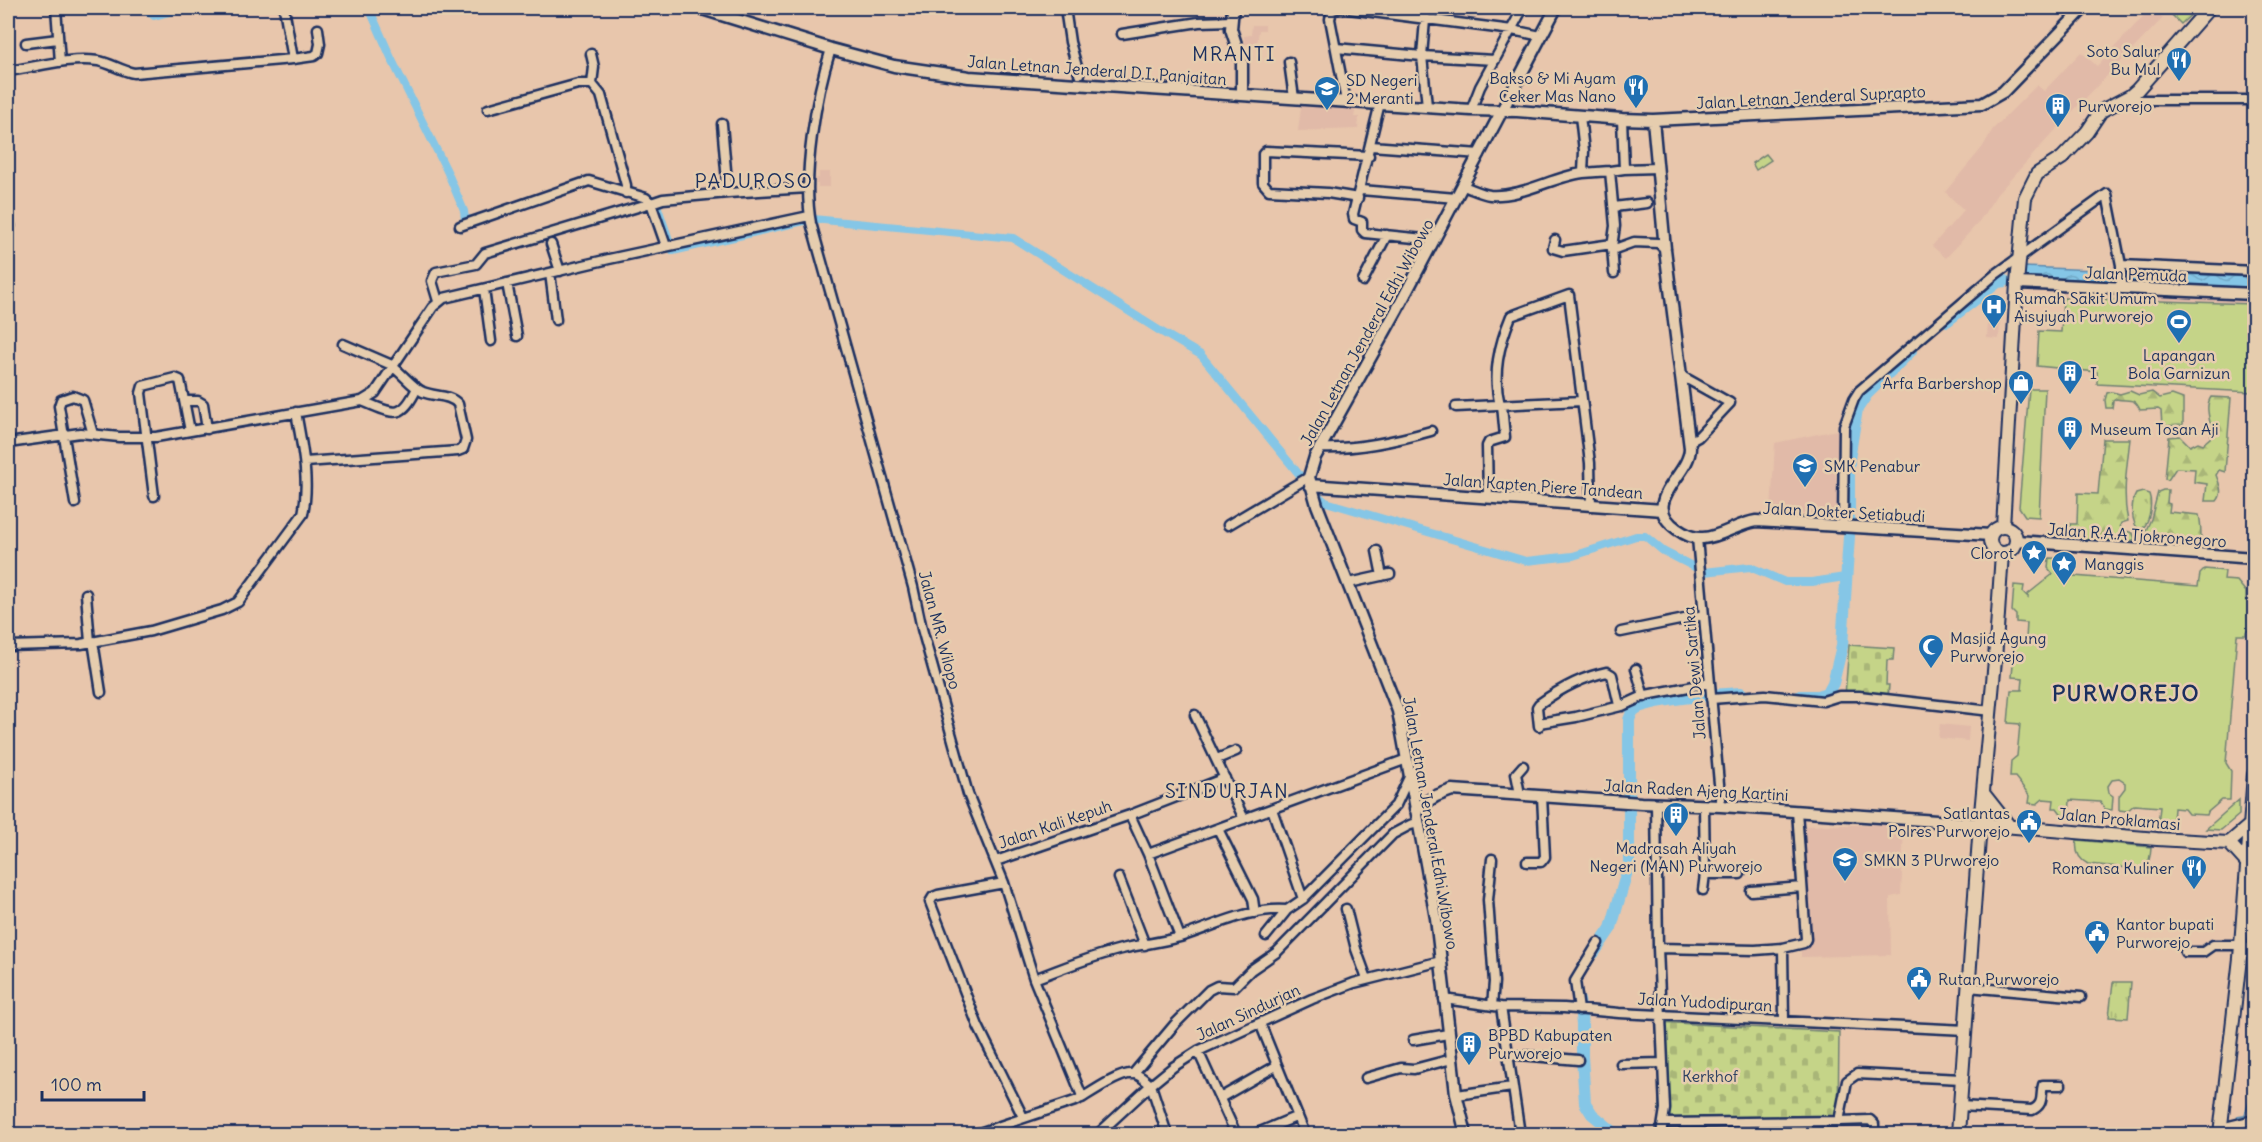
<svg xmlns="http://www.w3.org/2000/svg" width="2262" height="1142" font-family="Delius,sans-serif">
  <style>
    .built { fill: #e1baa8 }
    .grass { fill: url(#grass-tufts); stroke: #708273; stroke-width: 1.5 }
    .forest { fill: url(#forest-firs); stroke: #708273; stroke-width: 1.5 }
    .cemetery { fill: url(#cemetery-stones); stroke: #708273; stroke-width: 1.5 }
    .green { fill: #c5d488; stroke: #708273; stroke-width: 1.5 }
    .water { fill: url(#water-waves); stroke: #5b8ab0; stroke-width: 1.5 }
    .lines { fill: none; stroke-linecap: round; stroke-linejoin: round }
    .stream { stroke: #5b8ab0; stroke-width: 2 }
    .canal { stroke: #85c6e6; stroke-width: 8 }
    .river { stroke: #85c6e6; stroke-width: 12 }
    .minor-casing { stroke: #1b2f5e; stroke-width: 13 }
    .tertiary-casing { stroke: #1b2f5e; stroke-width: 15 }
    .secondary-casing { stroke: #1b2f5e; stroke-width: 16 }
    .minor { stroke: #e6cdae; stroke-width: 8 }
    .tertiary { stroke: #e6cdae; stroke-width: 10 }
    .secondary { stroke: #e6cdae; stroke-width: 12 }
    .labels { text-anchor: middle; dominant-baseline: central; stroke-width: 5; stroke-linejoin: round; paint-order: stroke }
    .poi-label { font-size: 16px; fill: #1b2f5e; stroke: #e6cdae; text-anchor: start }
    .street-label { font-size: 16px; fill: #1b2f5e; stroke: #e6cdae }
    .park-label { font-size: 16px; fill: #2c4062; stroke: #e6cdae }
    .quarter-label { font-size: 20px; letter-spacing: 1.5px; fill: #1b2f5e; stroke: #e6cdae }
    .district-label { font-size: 22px; font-weight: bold; letter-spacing: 1.5px; fill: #1b2f5e; stroke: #e6cdae }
  </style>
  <defs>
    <pattern id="grass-tufts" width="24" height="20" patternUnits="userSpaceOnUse" patternTransform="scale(1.5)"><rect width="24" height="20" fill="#c5d488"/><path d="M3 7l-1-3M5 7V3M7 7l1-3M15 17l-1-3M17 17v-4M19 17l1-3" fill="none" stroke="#a9b678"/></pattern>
    <pattern id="forest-firs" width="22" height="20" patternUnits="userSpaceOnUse" patternTransform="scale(1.5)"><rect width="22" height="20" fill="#c5d488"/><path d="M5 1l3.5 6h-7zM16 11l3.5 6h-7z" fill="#a9b678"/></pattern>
    <pattern id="cemetery-stones" width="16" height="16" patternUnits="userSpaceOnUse" patternTransform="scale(1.5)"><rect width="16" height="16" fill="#c5d488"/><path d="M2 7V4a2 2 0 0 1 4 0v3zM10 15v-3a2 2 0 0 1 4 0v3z" fill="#a9b678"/></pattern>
    <pattern id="water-waves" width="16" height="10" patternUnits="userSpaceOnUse" patternTransform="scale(1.5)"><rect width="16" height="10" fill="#85c6e6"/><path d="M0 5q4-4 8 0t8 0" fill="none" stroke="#72aac8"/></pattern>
  </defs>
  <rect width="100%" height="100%" fill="#e8c6ac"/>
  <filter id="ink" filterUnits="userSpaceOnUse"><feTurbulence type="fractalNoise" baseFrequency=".0167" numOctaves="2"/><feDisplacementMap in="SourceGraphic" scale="12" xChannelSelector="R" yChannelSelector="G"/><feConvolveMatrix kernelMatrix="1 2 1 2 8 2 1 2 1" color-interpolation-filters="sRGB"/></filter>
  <g filter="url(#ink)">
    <path class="built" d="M2151,8L2163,18L2073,111L1997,194L1978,223L1946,258L1932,246L1964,210L1945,192L1982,148L1993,129L2037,85L2044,91L2081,52L2097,66Z
      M1252,25H1265V30H1259L1257,44H1244V36L1251,35Z
      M1302,100L1356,107L1354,117H1359L1358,129L1298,131Z
      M819,172H830V187H818V184H816V178H819Z
      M2056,288L2254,296V305L2055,297Z
      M1988,321H2000L1999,339L1987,338Z
      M1842,429L1835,466L1839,517L1771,512L1775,443Z
      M1940,724L1969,727L1968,741L1938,738Z
      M1893,824L1904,827L1901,895L1890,897L1891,955L1801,957L1799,826Z"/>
    <path class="grass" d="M2143,492L2149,494C2153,505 2149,525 2140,531C2131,523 2130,504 2136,494Z
      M2113,982H2131L2128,1018L2109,1017Z"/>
    <path class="forest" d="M2130,391L2139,395L2152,392L2160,398L2172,395L2183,399V425L2162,426L2161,411L2158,409L2140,410C2134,396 2128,402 2116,399L2113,401L2112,408H2106L2105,400L2107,393L2112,392L2120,394Z
      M2211,397L2231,398L2225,472L2219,470L2216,475C2219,483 2224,493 2217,501H2205L2207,484L2194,482L2195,469L2176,468L2168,480L2165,479L2169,437L2180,436L2190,446L2198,442L2203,444L2211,437C2213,423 2203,409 2211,397Z
      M2103,439H2130C2127,465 2122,495 2128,521L2121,523L2120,526L2126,531L2133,533L2135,539L2127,543L2070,540V524H2077L2078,493L2098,494Z
      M2163,490H2168L2167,503L2170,504L2169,512L2199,515C2201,523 2202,542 2199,549L2140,544L2151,519L2158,492Z"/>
    <path class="cemetery" d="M1849,645L1894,648L1893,660H1887L1886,685H1889L1888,700L1845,696Z
      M1658,1022L1839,1032L1838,1122L1659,1127Z"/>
    <path class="green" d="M2165,8H2198L2181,24Z
      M1766,154L1771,160L1756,170L1752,163Z
      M2063,298L2254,304L2252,392L2097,384V372L2037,366L2039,331L2061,332Z
      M2029,389H2045L2039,517L2025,516L2019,507Z
      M2049,558L2070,559L2075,565L2074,576L2198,586L2200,574L2205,569L2225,571L2224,580L2237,581L2246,592V601H2254L2253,626L2246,632V635H2237L2226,763L2231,771L2230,800H2222L2208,812L2207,815L2188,814L2184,809L2174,808L2173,821L2164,826L2158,825L2160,807L2134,805L2127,811L2119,810V796L2125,788V783L2119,779L2112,780L2108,786L2109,793L2113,796L2112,810L2105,809L2100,802L2070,800L2069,817L2063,816L2057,808H2053L2054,800L2043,799L2037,804L2029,803L2030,796L2015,777H2010L2011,761L2017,756L2020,724L2008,723L2011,690H2022L2023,678L2012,677L2015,638L2026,639L2027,623L2016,622V615L2012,611L2014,585L2024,586L2023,592L2028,597V594L2053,574L2048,568Z
      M2239,800V815L2221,830L2206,829Z
      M2077,840L2151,847C2150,858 2150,864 2140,869L2088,864C2078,859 2075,851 2077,840Z"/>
    <path class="water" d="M2024,267L2254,277V290L2023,279Z"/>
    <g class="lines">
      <path class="stream" d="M2237,1120L2238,1116L2245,1115L2254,1086
        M2233,1134L2235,1128"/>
      <path class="canal" d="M145,8L154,16L185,8
        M369,8L392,60L447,171L464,211L465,220L472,219
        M650,198L657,205L673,251L813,219L1013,238L1160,331L1201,355L1307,484
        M1315,493L1326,502L1526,561L1573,556L1636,536H1645L1663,551L1704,572L1750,567L1785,582H1812L1845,577"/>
      <path class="river" d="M1947,321L1998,282L2005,281
        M1849,519V459L1857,409L1867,394L1911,351
        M1800,696H1819L1828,692L1833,683L1842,646L1849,536
        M1594,953L1611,928L1629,864V720C1630,717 1631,714 1633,711C1645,699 1722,694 1741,693
        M1579,1000L1582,1024V1056L1585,1103L1592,1114L1616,1134"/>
      <defs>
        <path id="minor" d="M56,8L60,62
          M284,8L293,59
          M1065,8L1070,42L1079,74
          M1341,8L1512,30L1541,36
          M1341,8L1332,10L1330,19L1346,101
          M1426,8L1422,56L1427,106
          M1122,34L1199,22L1232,21
          M26,43L58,39
          M1336,48L1422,56L1495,60
          M831,49C816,95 802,176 811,223L913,587L922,629L968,794L1004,883L1034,979L1082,1096L1078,1100L976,1134
          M591,54L594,67L592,84
          M1289,62L1294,98
          M8,71C37,67 68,57 98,61C111,63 121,71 134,73L293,59L314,56L318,53L320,44L318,29
          M2123,100H2254
          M1380,103L1353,214L1354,219L1362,222V230L1365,233L1434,240
          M488,109L578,84H592L601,95L626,185V193
          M1471,110L1480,87L1523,8
          M1580,116L1584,151L1583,173L1610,171L1615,226L1612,247L1614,273
          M722,124L728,193
          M1371,146L1480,154
          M1624,169L1657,168
          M1610,171L1624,169L1622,119
          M1463,186C1472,189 1482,194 1490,195C1523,197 1552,177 1583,173
          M1361,190L1456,198
          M1358,198L1328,193L1269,190L1263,183V154L1266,151L1369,156
          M1614,207L1647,203
          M8,214L10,226L8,231
          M460,226L589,181L646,198L651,203L663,199L728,193L808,188
          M1555,240L1553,248L1563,251L1612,244
          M551,244L560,271
          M1612,250L1634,242L1658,243L1665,249
          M2121,265V288
          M550,273L556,320
          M1363,281L1387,235
          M507,283L517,336
          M484,289L491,341
          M438,301L432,281L436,272L476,264L485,253L651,203L666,246
          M343,344L394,366
          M1680,375L1730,403L1698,437L1689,442
          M185,401H198L203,404L207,429
          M362,401C393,413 401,422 417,388
          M1500,405C1492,374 1499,345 1511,316L1569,295L1590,463L1591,506
          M1456,407L1582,401
          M8,443L80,433L119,437H156L362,401L375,393L433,307L444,298L609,259L809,216
          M1319,448C1356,450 1396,441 1431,431
          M305,462L458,451L463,449L466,440L458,404C449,394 435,397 423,392C412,387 403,374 393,367
          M154,496L141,393L143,386L175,378L180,380L190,431
          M1488,497L1487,446L1489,442L1505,437L1502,405
          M75,503L59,406L61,400L73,396L83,400L93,434
          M1228,525L1309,477
          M1843,526L1844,426L1854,399L1859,391L1996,274L2107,194L2121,265L2254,271
          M1697,538L1721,806
          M1377,551L1382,576
          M1349,583L1390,574
          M86,594L90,642
          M1621,632L1704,615
          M93,641L101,692
          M8,646L81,644L151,631L222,610L238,602L303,514C310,480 302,446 296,412
          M1636,669L1644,697
          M1711,699L1765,695L1823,701L1839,696H1859L1991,711
          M1195,715L1244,819
          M1539,723L1576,717L1621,706
          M1539,726L1537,707L1539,704C1560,689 1581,677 1607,672L1612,675L1619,705L1622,706L1646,695L1710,683
          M1217,759L1236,751
          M1520,794L1516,774L1523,766
          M1656,804L1658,948L1665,1109L1661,1134
          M1704,805L1705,874H1740
          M1272,809L1303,899
          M1130,815L1148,854L1180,937
          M1218,829L1253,899L1255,913
          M1148,854L1407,759
          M996,861L1130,815L1225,778
          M1527,862H1541L1545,857L1542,796
          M1119,878L1145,945
          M1004,883L938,895L933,897L930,902L978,1026L1023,1117
          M1703,890L1705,874
          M1751,891L1802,887
          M1346,909L1356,949L1367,979
          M1266,936L1287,910L1303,899L1396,805L1410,775
          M1658,948L1755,950L1783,948L1804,943L1806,939L1797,811
          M1783,948L1784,1021
          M2185,952H2203L2213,945H2241
          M2240,958L2254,943
          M1034,979C1064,968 1094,955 1126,948C1144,944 1162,942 1180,937C1215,926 1250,907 1287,910
          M1968,987L2081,997
          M1444,999L1501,1007L1564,1008L1619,1013L1966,1030
          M1492,1006L1494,982L1488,900L1492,859
          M1501,1007L1520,1134
          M1579,1010L1575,981L1598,943
          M1260,1023L1305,1134
          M1413,1040L1448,1034
          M1198,1051L1236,1134
          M1507,1054L1578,1060
          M1621,1064L1663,1063
          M1133,1074L1175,1024L1209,990L1217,986L1234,987L1251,970L1277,952L1393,834L1410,825L1418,823
          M1366,1078L1401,1068L1414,1069L1452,1059
          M1151,1085L1167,1134
          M1457,1095L1512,1087
          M1082,1098C1093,1091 1122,1071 1135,1074C1140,1075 1146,1081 1151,1085
          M1220,1098L1276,1066
          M1960,1106L2032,1110C2045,1104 2040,1095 2043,1085H2061
          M1839,1121L1870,1120L1874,1124V1134
          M1664,1123L1839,1121L1847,1081L1857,1074L1962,1079
          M2221,1128L2254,1120
          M1098,1134L1151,1085L1173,1067L1198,1051L1312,999L1354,983L1441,961
          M1255,1134L1298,1116"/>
        <path id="tertiary" d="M699,8L831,49L894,66L969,77L1471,110L1517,111L1622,119L1653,120L1982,104L2003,92L2084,8
          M1233,8L1231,29L1242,62V94
          M1653,120L1665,249L1690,448C1690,476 1638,502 1677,529C1684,534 1693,539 1703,538C1721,537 1737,524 1756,521L1991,535
          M2017,283L2254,294
          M1310,485L1663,510
          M2017,541L2254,558
          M1415,809L1436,796L1452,790L1641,803L1721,806L1980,824
          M1466,1134L1456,1094L1436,918L1398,711L1317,505L1309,477L1315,457L1398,308L1556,8"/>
        <path id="secondary" d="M1990 540a13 13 0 1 1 26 0a13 13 0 1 1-26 0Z
          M2003,527L2017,283L2025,198L2037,174L2062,158L2087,132L2101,111L2130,96L2137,90L2209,8
          M1983,793L2009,826
          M1980,824L2157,839L2229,843L2247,863
          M2229,843L2250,825
          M1958,1134L1980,824L1995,660L2002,553
          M2220,1134L2240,958L2254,774"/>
      </defs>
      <use href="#minor" class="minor-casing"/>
      <use href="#tertiary" class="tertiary-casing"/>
      <use href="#secondary" class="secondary-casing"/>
      <use href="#minor" class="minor"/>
      <use href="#tertiary" class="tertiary"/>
      <use href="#secondary" class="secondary"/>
    </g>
  </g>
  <defs>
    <symbol id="restaurant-pin" viewBox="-11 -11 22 30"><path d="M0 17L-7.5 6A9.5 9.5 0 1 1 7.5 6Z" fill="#1f6fb2" stroke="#e6cdae"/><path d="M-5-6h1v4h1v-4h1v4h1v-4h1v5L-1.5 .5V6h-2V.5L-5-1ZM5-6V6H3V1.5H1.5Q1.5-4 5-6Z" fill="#fff"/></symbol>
    <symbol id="school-pin" viewBox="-11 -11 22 30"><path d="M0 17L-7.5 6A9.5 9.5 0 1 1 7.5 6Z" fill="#1f6fb2" stroke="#e6cdae"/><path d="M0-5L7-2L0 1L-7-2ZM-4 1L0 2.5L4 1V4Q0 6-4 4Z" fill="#fff"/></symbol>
    <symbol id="building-pin" viewBox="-11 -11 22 30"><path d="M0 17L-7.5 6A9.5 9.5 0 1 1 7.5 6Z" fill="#1f6fb2" stroke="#e6cdae"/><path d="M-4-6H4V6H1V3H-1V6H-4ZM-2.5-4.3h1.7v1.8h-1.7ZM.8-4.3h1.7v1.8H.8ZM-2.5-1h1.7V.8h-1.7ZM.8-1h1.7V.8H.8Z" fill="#fff"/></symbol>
    <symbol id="hospital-pin" viewBox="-11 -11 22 30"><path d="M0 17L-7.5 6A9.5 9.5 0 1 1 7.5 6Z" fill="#1f6fb2" stroke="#e6cdae"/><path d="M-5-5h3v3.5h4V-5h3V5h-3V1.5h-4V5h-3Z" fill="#fff"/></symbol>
    <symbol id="stadium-pin" viewBox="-11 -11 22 30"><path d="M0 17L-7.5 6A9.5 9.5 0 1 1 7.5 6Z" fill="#1f6fb2" stroke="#e6cdae"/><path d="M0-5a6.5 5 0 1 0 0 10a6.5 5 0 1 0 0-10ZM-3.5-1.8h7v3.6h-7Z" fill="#fff"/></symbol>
    <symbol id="shop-pin" viewBox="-11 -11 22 30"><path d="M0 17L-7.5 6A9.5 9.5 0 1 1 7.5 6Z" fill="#1f6fb2" stroke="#e6cdae"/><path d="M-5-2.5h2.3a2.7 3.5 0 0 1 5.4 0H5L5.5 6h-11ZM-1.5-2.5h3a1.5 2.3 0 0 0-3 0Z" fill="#fff"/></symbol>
    <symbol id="sight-pin" viewBox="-11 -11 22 30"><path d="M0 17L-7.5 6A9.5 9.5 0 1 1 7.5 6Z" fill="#1f6fb2" stroke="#e6cdae"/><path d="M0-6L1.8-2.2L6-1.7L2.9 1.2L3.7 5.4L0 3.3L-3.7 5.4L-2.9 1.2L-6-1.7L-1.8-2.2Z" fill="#fff"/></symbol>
    <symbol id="mosque-pin" viewBox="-11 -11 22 30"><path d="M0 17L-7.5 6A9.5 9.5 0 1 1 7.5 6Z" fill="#1f6fb2" stroke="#e6cdae"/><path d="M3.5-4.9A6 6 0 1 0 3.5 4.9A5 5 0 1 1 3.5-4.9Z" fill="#fff"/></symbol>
    <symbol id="civic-pin" viewBox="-11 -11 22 30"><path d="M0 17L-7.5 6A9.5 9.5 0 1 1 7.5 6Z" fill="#1f6fb2" stroke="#e6cdae"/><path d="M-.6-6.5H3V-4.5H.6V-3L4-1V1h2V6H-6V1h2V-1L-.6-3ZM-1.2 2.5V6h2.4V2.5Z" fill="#fff"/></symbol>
  </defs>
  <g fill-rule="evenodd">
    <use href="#restaurant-pin" x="2164" y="45" width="30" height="40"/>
    <use href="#restaurant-pin" x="1621" y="72" width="30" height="40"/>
    <use href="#school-pin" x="1312" y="74" width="30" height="40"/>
    <use href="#building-pin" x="2043" y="91" width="30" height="40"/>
    <use href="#hospital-pin" x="1979" y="292" width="30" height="40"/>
    <use href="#stadium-pin" x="2164" y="307" width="30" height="40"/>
    <use href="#building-pin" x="2055" y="358" width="30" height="40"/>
    <use href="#shop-pin" x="2006" y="368" width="30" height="40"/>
    <use href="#building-pin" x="2055" y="414" width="30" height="40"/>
    <use href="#school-pin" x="1790" y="451" width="30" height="40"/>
    <use href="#sight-pin" x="2019" y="538" width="30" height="40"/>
    <use href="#sight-pin" x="2049" y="549" width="30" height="40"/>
    <use href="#mosque-pin" x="1916" y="632" width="30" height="40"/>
    <use href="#building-pin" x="1661" y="800" width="30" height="40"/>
    <use href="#civic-pin" x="2014" y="807" width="30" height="40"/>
    <use href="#school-pin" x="1830" y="845" width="30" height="40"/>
    <use href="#restaurant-pin" x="2179" y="853" width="30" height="40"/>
    <use href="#civic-pin" x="2082" y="918" width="30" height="40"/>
    <use href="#civic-pin" x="1904" y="964" width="30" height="40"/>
    <use href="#building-pin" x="1454" y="1029" width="30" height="40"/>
  </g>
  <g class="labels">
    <g class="poi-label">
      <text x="2160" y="51" text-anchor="end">Soto Salur<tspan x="2160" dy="18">Bu Mul</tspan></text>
      <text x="1616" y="78" text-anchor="end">Bakso &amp; Mi Ayam<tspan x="1616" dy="18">Ceker Mas Nano</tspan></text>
      <text x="1346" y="80">SD Negeri<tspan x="1346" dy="18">2 Meranti</tspan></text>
      <text x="2078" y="106">Purworejo</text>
      <text x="2014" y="298">Rumah Sakit Umum<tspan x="2014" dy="18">Aisyiyah Purworejo</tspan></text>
      <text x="2179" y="355" text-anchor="middle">Lapangan<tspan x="2179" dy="18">Bola Garnizun</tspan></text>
      <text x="2090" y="373">I</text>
      <text x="2002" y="383" text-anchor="end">Arfa Barbershop</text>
      <text x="2090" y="429">Museum Tosan Aji</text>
      <text x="1824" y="466">SMK Penabur</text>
      <text x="2014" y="553" text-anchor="end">Clorot</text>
      <text x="2084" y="564">Manggis</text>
      <text x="1950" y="638">Masjid Agung<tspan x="1950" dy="18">Purworejo</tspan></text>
      <text x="2010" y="813" text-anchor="end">Satlantas<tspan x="2010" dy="18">Polres Purworejo</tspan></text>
      <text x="1676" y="848" text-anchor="middle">Madrasah Aliyah<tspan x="1676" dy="18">Negeri (MAN) Purworejo</tspan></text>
      <text x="1864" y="860">SMKN 3 PUrworejo</text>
      <text x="2174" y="868" text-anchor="end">Romansa Kuliner</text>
      <text x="2116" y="924">Kantor bupati<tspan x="2116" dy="18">Purworejo</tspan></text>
      <text x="1938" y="979">Rutan Purworejo</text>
      <text x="1488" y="1035">BPBD Kabupaten<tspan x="1488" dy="18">Purworejo</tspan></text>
    </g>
    <g class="street-label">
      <text transform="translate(1097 70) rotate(4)">Jalan Letnan Jenderal D.I. Panjaitan</text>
      <text transform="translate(1811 97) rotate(-3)">Jalan Letnan Jenderal Suprapto</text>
      <text transform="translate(2136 274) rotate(2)">Jalan Pemuda</text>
      <text transform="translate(1367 332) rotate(-61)">Jalan Letnan Jenderal Edhi Wibowo</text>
      <text transform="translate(1543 486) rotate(4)">Jalan Kapten Piere Tandean</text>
      <text transform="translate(1844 512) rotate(3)">Jalan Dokter Setiabudi</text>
      <text transform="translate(2137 535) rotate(4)">Jalan R.A.A Tjokronegoro</text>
      <text transform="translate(940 630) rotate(75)">Jalan MR. Wilopo</text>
      <text transform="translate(1694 673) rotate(-95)">Jalan Dewi Sartika</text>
      <text transform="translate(1696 790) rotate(3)">Jalan Raden Ajeng Kartini</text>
      <text transform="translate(2119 819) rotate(5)">Jalan Proklamasi</text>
      <text transform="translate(1431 823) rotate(80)">Jalan Letnan Jenderal Edhi Wibowo</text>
      <text transform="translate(1055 824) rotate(-19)">Jalan Kali Kepuh</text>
      <text transform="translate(1705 1002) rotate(3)">Jalan Yudodipuran</text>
      <text transform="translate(1248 1012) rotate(-25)">Jalan Sindurjan</text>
    </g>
    <g class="park-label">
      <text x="1710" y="1076">Kerkhof</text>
    </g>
    <g class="quarter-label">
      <text x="1234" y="53">MRANTI</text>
      <text x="754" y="180">PADUROSO</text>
      <text x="1227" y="790">SINDURJAN</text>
    </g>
    <g class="district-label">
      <text x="2126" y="693">PURWOREJO</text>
    </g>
  </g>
  <rect width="2262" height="1142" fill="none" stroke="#e6cdae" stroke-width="30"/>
  <rect x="15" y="15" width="2232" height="1112" fill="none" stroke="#1b2f5e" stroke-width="2" filter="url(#ink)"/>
  <path d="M42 1091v9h102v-9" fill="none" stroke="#1b2f5e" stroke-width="3"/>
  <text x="51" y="1091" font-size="18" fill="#1b2f5e" stroke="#e6cdae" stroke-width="4.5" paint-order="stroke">100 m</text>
</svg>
